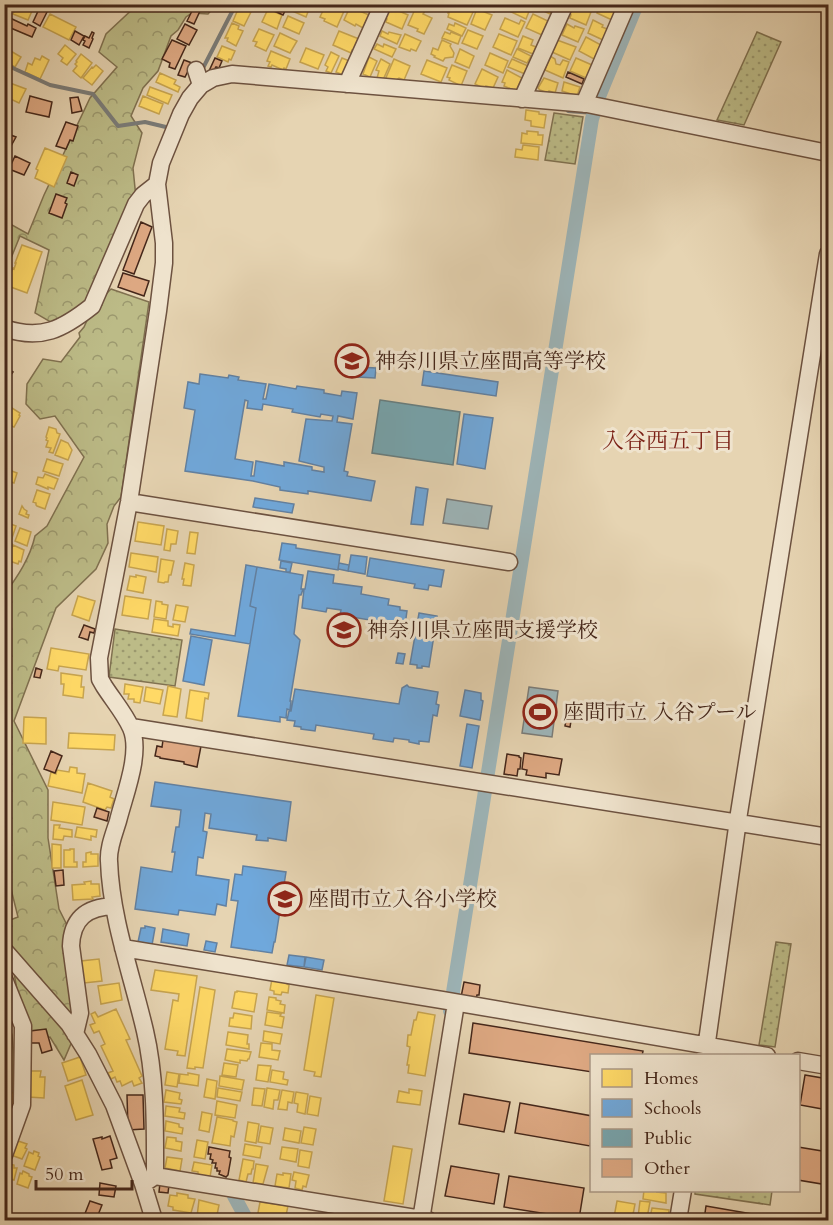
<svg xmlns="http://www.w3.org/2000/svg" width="833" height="1225" font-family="Cardo,'Noto Serif JP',serif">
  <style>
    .green { fill: url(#green-dots); stroke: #807150; stroke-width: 1.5 }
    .forest { fill: url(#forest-crowns); stroke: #807150; stroke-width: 1.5 }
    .water { fill: #9db5b9; stroke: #7a7c79; stroke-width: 1.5 }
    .homes { fill: #ffd966; stroke: #c7a44f; stroke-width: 1.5 }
    .schools { fill: #6fa8dc; stroke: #6281a2; stroke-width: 1.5; fill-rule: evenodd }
    .public { fill: #76a5af; stroke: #677f82; stroke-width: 1.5 }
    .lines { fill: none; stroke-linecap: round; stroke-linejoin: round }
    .stream { stroke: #7a7c79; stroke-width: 4 }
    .canal { stroke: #9db5b9; stroke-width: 14 }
    .building { fill: #dda882; stroke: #45271a; stroke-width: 1.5 }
    .minor-casing { stroke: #6d5240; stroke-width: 19 }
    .minor { stroke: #efe3cd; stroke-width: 16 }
    .labels { text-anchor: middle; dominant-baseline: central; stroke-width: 6; stroke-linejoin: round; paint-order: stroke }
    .poi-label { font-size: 21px; fill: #45271a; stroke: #efe3cd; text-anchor: start }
    .neighbourhood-label { font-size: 22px; fill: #7a1f14; stroke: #efe3cd }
  </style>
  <defs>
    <pattern id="green-dots" width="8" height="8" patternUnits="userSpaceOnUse" patternTransform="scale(1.5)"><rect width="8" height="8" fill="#bcbb87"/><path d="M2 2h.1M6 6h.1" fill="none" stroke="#9b986e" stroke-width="1.8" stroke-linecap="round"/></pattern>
    <pattern id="forest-crowns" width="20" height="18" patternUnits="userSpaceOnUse" patternTransform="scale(1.5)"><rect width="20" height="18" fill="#bcbb87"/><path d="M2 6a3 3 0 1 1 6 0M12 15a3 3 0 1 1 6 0" fill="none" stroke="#9b986e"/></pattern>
  </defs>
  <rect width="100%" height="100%" fill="#e6d4b2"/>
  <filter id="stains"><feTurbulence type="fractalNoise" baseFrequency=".00333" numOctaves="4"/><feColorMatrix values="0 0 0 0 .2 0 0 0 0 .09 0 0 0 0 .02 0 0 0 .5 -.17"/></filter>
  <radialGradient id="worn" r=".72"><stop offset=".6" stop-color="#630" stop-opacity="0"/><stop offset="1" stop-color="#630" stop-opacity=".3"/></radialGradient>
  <path class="green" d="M757,32L781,42L744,125L717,120Z
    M554,113L583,117L575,164L545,160Z
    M115,629L182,640L175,686L109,677Z
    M776,942L791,944L775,1047L759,1045Z
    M4,1011L12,1035L18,1097L5,1092Z
    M695,1191L772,1190V1191L770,1205L695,1194Z"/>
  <path class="forest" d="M137,5H216L208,14L192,13L186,17L178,30L171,36L158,71L143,88L131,116L142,133L133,168L136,198L95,301L54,324L35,313L49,250L20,236L5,273V221L28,234L44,195L90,98L117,67L99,52L106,34Z
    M111,289L149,302L121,497L114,506L107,524L108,543L96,569L56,608L14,721L48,790V838L59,909L78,947L85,1011L64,1060L50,1037L29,1040L17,990L5,922L18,917L4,861V595C18,576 30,558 35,536L47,526L84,457L55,416L40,419L26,404L27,384L43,359L61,362L80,337L79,333L84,327L89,316L98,308L107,293Z"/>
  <path class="water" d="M447,499L492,506L488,529L443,523Z
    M529,687L558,691L552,737L522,733Z"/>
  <path class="homes" d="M18,4H35L28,20L13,14Z
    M292,4H311L306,17L290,10Z
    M326,4H330L344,11L337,27L324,21L325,19L320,17Z
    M451,4L461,7L462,5L474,10L467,25L448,17L449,13H448Z
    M479,4H497L494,12Z
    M512,4H524L526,5L525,7L530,9L526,19L509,11Z
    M536,4H554L550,14L535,7Z
    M573,4L591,12L586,25L570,18L571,15L569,14Z
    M600,4H610L618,8L612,20L597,13Z
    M478,6L483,8L482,11L492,15L485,30L471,24Z
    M239,7L251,12L244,26L233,21Z
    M350,7L369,15L363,28L356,24L355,26L344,20Z
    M390,7L408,15L402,29L386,22L387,19L385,18Z
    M416,7L425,11L423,14L432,18L424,34L417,31L418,29L408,25Z
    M268,9L282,15L277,29L262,22Z
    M50,14L76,27L69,40L43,27Z
    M533,14L548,21L542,35L526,28Z
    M288,16L304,23L299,34L283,27Z
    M505,18L519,24L521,20L525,22L518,37L500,29Z
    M593,20L603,25L602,27L610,30L603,40L588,33Z
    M232,23L239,26L238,29L243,31L236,46L227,41L228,38H225Z
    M455,23L466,28L462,36L447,29L449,24L454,26Z
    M567,24L574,28L575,26L584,29L578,42L562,35Z
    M259,29L274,35L266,51L255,46L257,42L253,41Z
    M468,30L483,36L477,49L462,43Z
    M339,31L359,39L354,51L352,50L351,53L333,45Z
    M382,31L388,34L389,32L401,35L397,44L380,36Z
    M445,32L450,34L451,32L461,36L458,44L442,38Z
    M280,33L297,41L290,53L274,46Z
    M405,34L421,41L416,51L411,49L410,51L399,47Z
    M499,34L517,41L511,55L493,47Z
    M523,36L533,40L531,45L536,47L533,54L518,48Z
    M586,37L601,45L594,59L579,51Z
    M442,40L451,44L450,46L454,53L453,57L445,58L443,61L434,57L435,56L431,54L433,48L438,50Z
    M557,40L576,47L570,60L552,52Z
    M377,44L383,47L384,44L396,49L392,57L374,49Z
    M65,45L76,54L67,65L61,61L63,58L58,54Z
    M222,46L235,51L231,60L229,59L228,62L217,57Z
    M306,48L324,55L318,69L300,62Z
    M460,49L474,56L469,68L455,62Z
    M517,49L531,56L527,63L513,57Z
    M9,50L21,57L15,67L4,61V53L6,54Z
    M271,51L290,59L286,69L284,68L283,70L272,65L271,67L268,66L270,62L267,61Z
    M331,52L339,56L331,73L326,71L328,67L325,65Z
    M490,53L508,61L503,73L485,65Z
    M81,54L92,63L81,78L73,71L77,66L75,64L77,62L76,61Z
    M42,56L49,60L40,79L25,72L28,63L32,65L35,58L40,60Z
    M550,56L555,59L556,64L560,65L563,60L569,62L563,78L545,70Z
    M369,57L377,61L370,77L363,74Z
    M342,58L352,62L343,75L336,72Z
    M576,58L592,65L586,78L570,71Z
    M381,59L390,64L383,80L377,78L379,71L376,70Z
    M394,59L410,66L404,80L399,78L396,80H385Z
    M512,59L528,66L525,74L508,67Z
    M427,60L447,68L441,82L421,74Z
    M96,65L103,71L92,85L83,78L92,67L93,68Z
    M452,65L467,71L461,86L449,80L450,78L447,77Z
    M482,69L498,77L493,88L486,86L485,89L475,84Z
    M507,70L522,78L516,91L504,86L505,83L502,82Z
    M160,73L176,80L174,84L180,87L178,92L156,82Z
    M544,78L558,83L555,93L549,91L548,93L540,90L538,88Z
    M564,82L580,87L577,96L562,91Z
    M10,83L26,89L19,103L4,96V93Z
    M150,87L172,95L168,104L147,95Z
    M143,96L163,104L159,114L139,106Z
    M526,110L539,112V114L546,115L544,128L531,126V121L525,120Z
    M527,131L538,132V135H543L542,145L521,143L522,133L527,134Z
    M523,145L539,147L538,160L515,157L516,149L522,150Z
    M45,148L67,157L54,187L35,178L38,170L36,169Z
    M22,245L42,252L27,293L8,286L9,283L7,282L13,268L14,269L16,263H15Z
    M4,403L20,413L19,415L20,416L14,427L9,425L4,433Z
    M49,427L56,429L57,433L60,434L53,453L49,452L51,448L46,447L48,441L46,440L47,438L46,437Z
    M61,440L68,443L72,450L68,460L55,455Z
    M47,459L63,464L59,476L43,471Z
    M4,468L17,473L14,483L4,480Z
    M45,474L58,479L54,489L48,487V489L36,484L38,477L43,478Z
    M4,490L11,492L6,505H4Z
    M37,490L50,494L45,509L37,506L36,505V503L33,502Z
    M22,506L24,509L27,511L26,514L29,515L28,518L19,514Z
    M138,522L164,526L161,545L135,541Z
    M8,523L16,526L11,541L4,539V529H6Z
    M20,528L31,532L27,546L15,541Z
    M167,529L178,531L176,544H171L170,551L164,550Z
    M190,532L198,533L195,554L187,553Z
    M4,541L12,544L7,555L4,554Z
    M13,545L24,550L21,562L19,561L18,564L7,560Z
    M131,553L158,557L156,572L129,567Z
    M161,559L174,561L171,575H169L168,582H165L164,583L158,582Z
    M185,563L194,565L191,586L183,585L184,579H182Z
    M136,575L146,577L143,593L127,590L130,576L136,577Z
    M78,596L95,601L89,621L72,615Z
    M125,596L151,600L148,619L122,615Z
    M156,601L162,602V604L168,605L166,619L154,617Z
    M176,605L188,607L185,622L173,620Z
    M154,619L168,621V626L173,627V624L180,625L178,636L152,632Z
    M51,648L89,654L86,670L59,666L58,671L47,669Z
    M61,673L82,676L81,687H84L83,698L63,695L64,684H61Z
    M125,684L143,687L140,703L134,702V699H128L129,694H124Z
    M168,686L181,689L177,717L163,715Z
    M146,687L163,690L160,704L144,701Z
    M190,690L209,693L208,699L205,698L202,721L186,718Z
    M24,717L46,718V744L23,743Z
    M69,733L115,735L114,750L68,748Z
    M70,767L77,768V773L85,774L82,793L48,786L51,772L56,774L57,770L69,772Z
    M88,783L112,791L110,797L114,799L111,808L107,807L105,810L83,802Z
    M53,802L85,807L82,825L51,820Z
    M54,825H60L59,828L72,830V837L64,836L63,840L53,839Z
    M77,827L97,830L96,837L91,836V840L75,837Z
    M52,844L61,845V868H52Z
    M70,849H74V862H77V867H64V850H70Z
    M91,852V854H98V866L83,867V862H86V853Z
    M91,881V884H99L100,896L92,897L93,899L73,900L72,885L85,884L84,882Z
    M99,959L102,981L84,983L81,961Z
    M155,970L197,976L185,1056L177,1055L178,1051L165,1049L173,1000L178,1001L179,994L151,990Z
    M272,979L287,982V984L289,985L288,993L282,992L281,995L274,994V991L270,990Z
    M119,983L122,1000L101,1004L98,986Z
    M200,987L215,990L203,1068L195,1067V1069L187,1068Z
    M237,991L257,994L254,1012L232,1008L235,992H237Z
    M316,995L334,998L321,1077L314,1076L315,1072L304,1070Z
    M269,997L276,998V1000L281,1001L280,1004L285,1005L284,1013L267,1010Z
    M116,1009L130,1039L126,1040L142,1076L139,1078L142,1083L134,1086L132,1081L122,1086L120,1081L117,1082L115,1077L111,1079L108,1073L113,1071L101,1046L105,1044L99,1031L94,1033L90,1025L95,1023L91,1014L95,1012L98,1017Z
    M267,1012L281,1014L280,1016L284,1017L282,1028L265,1025Z
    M418,1012L435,1015L425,1076L408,1073L409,1065H407L410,1047L407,1046L408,1035H411L414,1020H416Z
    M234,1013L252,1016L251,1029L229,1026L230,1018H233Z
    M264,1031L282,1034L280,1044L263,1041Z
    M228,1032L248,1035L247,1044H249V1049L226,1045Z
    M261,1043L272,1044V1050L280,1051L278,1060L259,1057Z
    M227,1049L251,1052L249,1059H248L247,1061L240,1060V1063L225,1060Z
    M80,1057L86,1075L68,1081L62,1063Z
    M224,1063L238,1065L236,1077L222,1075Z
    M258,1065L271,1066L268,1082L256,1080Z
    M272,1070L284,1072L283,1079L288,1080L287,1085L270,1082Z
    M29,1071H41L40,1077H45L44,1098L28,1097Z
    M167,1072L179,1074L177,1087L165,1085Z
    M188,1073L199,1075L198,1086L179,1083L180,1074L188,1075Z
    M220,1076L244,1080L242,1090L219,1086Z
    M207,1079L217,1081L215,1099L204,1097Z
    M82,1080L93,1115L76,1120L65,1086Z
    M218,1088L242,1092L240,1101L217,1097Z
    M254,1088L265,1089L262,1106L252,1105Z
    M267,1088L280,1090L278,1100H274L273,1109L264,1107Z
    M409,1089L422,1091L420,1105L397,1102L399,1091L409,1093Z
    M4,1090L17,1094L13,1107L4,1106Z
    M166,1090L180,1093L179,1099L182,1100L181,1104L164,1102Z
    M282,1090L294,1092L292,1103L288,1102L287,1110L278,1109Z
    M296,1092L308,1094L305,1114L297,1112L298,1104L294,1103Z
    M310,1096L321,1098L318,1116L307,1114Z
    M217,1101L237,1105L235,1118L215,1115Z
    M166,1106L180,1108L179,1112L185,1113L184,1119L165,1116Z
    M202,1112L212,1114L209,1132L199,1130Z
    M217,1117L233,1120V1121L237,1122L234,1137L231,1136L230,1146L212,1143Z
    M166,1121L179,1124V1127L183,1128L182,1134L165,1131Z
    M248,1122L259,1124L256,1143L245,1141Z
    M261,1126L273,1128L270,1144L258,1142Z
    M304,1127L316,1129L313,1145L301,1143Z
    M285,1128L301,1131L299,1143L283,1140Z
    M167,1137L176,1138V1141L182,1142L181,1151L165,1148Z
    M197,1140L208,1142L205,1159L194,1157Z
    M18,1141L27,1144L25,1148L27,1149L22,1159L11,1155L15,1144H17Z
    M245,1144L262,1147L260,1158L243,1155Z
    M393,1146L412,1149L403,1204L384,1201Z
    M282,1147L298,1149L296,1162L280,1159Z
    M300,1150L312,1152L309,1168L298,1166Z
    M34,1151L39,1153L38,1156L40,1157L35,1170L24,1166L29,1152L33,1154Z
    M167,1157L182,1159L180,1171L165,1168Z
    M243,1159L254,1161L253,1169H252L251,1174H248L246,1182L239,1180Z
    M194,1162L212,1165L210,1177L198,1175V1172L192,1171Z
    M9,1164L14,1165V1168H17L14,1180L4,1178L7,1166L8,1167Z
    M256,1164L268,1166L263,1184L253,1183Z
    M23,1171L29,1174V1176L32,1177L28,1188L17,1184L20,1173L22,1174Z
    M294,1172L309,1175L306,1187L303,1186L302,1190L295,1188L296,1181L292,1180Z
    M283,1173L291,1174L289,1188L275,1186L277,1174L283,1175Z
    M644,1190H658L657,1192L666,1193V1203L643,1199Z
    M177,1193L188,1195V1198L195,1199L191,1213L173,1210V1207L168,1206L170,1195L177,1196Z
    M199,1200L219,1205L216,1220L197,1217Z
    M617,1201L635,1204L632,1220H617L618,1217H614Z
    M640,1201L650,1202L647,1218L638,1217Z
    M260,1202L288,1206L285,1220H269L257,1218Z
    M652,1208L669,1210L668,1220L650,1218Z"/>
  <path class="schools" d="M358,367L376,368L375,378L357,377Z
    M424,371L498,382L496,396L422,385Z
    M200,374L228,378L229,375L239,377L238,380L266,384L263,399H266L269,384L296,389L297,386L324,390V393L341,396L342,391L357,393L353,419L338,416L337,422L352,424L344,471L348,472L347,476L375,481L371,501L308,491V494L280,490V487L253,481L185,471L195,410L184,408L188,382L199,384ZM245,400L248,401L247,408L262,410L263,404L293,409L292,412L320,417L321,414L333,416L332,421L306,419L299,461L324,467V472L312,470V467L284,462V466L256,461L254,476H251L253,462L235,459Z
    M464,414L493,418L485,469L457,464Z
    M416,487L428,489L423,525L411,524Z
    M255,498L294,504L292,513L253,507Z
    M282,543L296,545V548L340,555L338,570L279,560Z
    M351,555L367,557L365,574L348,571Z
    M370,558L444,570L441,587L429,585L428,590L414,588L415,584L367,576Z
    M281,561L292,563L290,572H286V569L280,568Z
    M339,563L349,565L348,571L338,569Z
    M246,565L257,567L250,606L256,608L250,644L190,634L191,629L235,636Z
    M257,567L303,575L301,589H303L301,595H299L294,634L300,640L290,701H291L290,710L287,709L286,718L280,717V722L238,716L256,608L250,606Z
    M308,571L334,575L333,583L362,587L361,594L389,599L388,605L400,607V610L407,611L404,632L397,631V633L389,632V630L369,627L370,620L340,615L341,610L327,608L326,612L302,608L304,589H305Z
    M419,613L437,616L429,667L422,666V668H417V665L410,664Z
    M191,636L212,640L204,685L183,681Z
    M398,653L405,654L403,664L396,663Z
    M407,685L409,687L438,692L436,704L439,705L437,716L433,715L429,742L419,741V744L409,742V740L394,738L393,742L373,739L374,734L316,725L315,731L301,729V727L294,726L295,721L287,720L289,711H291L295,689L399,704L402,688Z
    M465,690L481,693V700L483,701L480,720L460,716Z
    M467,724L479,726L472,768L460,766Z
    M155,782L291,802L286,841L268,838V841L256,840L257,835L209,828L211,814L205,813L203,831L207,832L203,858L198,857L196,875L229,880L226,906L217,904L215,915L179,910L178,915L135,909L141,867L172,872L175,852H172L176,827H179L181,810L151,806Z
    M243,866L286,872L275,942H274L272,953L231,947L238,901L231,900L235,874L242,875Z
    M145,926L155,928L152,945L138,942L141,928H145Z
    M163,929L189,934L187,946L161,942Z
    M206,941L217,943L215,952L204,950Z
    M289,955L305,957L304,967L287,965Z
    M306,957L324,960L322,970L304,967Z"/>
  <path class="public" d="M380,400L460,412L453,465L372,453Z"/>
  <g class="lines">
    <path class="stream" d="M4,64L50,85L93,94L118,126L145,122L170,128
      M202,70L236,4
      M568,111L594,113"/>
    <path class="canal" d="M450,1011L592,119L600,94L637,4
      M234,1196L247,1220"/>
  </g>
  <path class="building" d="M267,4L285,11L283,15L266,7Z
    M40,7L48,10L40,26L33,22Z
    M194,7L200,11L194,24L187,21Z
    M10,18L27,26L28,24L36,28L32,37L6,26Z
    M185,24L197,30L189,45L177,39Z
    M75,31L84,36L79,45L71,40Z
    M92,32L94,33L92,38L93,39L89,48L83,45L85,41L83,40L85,36L89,38Z
    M172,40L186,46L175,69L169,67L170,63L162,59Z
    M215,58L222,61L219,68L216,67L214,70L209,71Z
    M184,60L192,63L185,77L178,75Z
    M568,72L584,79L582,84L566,77Z
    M30,96L52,102L49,117L26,112Z
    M78,97L82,111L72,113L70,98Z
    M66,122L78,126L73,141L70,140L66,149L56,146Z
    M8,134L16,137L11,146L4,142Z
    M15,156L30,163L24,175L9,169Z
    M71,172L78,175L74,186L67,183Z
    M56,194L67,198L65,203L67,204L62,218L49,213Z
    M141,222L152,227L134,274L123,270Z
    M123,273L149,281L144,296L118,287Z
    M4,366L13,372L5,383H4Z
    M84,625L95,629L94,633L90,632L88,640L79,637Z
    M36,668L42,670L40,678L34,677Z
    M568,708H573L570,727L565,726Z
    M163,740L201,746L197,767L184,764V762L160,758V757L155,756L157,746L162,747Z
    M51,751L62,756L55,773L44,769Z
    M524,753L562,759L559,775L546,773V778L526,775L527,770L522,769Z
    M507,754L519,756V757L521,758L520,769H518L517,776L504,774Z
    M97,808L109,812L107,821L94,817Z
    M63,870L64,885L56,886L54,871Z
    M464,982L480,985L479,995H477L476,999L461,997Z
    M473,1023L643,1051L642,1056H592V1072L469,1053Z
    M46,1029L52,1050L42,1053L39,1043H29L30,1031Z
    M805,1075L828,1079V1110L800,1105Z
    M464,1094L510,1102L504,1132L459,1124Z
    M127,1095H143L144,1129L128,1130Z
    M520,1103L592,1116V1135L590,1146L515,1133Z
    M110,1136L117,1158L110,1160L112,1168L102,1170L93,1139L102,1137V1139Z
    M209,1147L230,1151L229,1157L231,1158L228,1175L226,1177L219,1174L220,1171H217V1168H215L216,1163H212L213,1160L210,1159L211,1154H208Z
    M798,1147L828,1152V1185L798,1180Z
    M451,1166L499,1174L494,1204L445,1196Z
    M509,1176L584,1188L579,1219L504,1207Z
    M100,1183L116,1186L114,1197L99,1195Z
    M160,1183L169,1185L168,1193L159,1192Z
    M90,1201L102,1205L96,1220L84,1216Z
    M706,1206L782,1219V1220H704Z"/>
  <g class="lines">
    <defs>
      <path id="minor" d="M196,70L201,85
        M347,84L383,4
        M522,99L565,4
        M584,104L627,4
        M4,328C41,341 63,329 92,306L136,204L143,195L157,184
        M129,502L509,562
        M131,727L828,837
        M123,948L442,1000L767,1056
        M4,950L69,1024L88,1054L114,1105L143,1184L154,1220
        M4,979L23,1026L22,1105L4,1155
        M75,1034L80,1013L71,946C72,918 87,907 114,906
        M705,1056L739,813L828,254
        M798,1061L828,1066
        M155,1176C155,1128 156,1078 145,1031C132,975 111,919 109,861C108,848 114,834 118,821C124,796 142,753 131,728C125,714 113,700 104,686L100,679L99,658L129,502L158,311L164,263V243L157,184L161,163L181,114L190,98L201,85L213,78L232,74L587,104L828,153
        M146,1182L155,1176L428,1220
        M421,1220L456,1003
        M678,1220L683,1190"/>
    </defs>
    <use href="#minor" class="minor-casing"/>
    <use href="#minor" class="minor"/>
  </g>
  <defs>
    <symbol id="school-ring" viewBox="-11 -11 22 22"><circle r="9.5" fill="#efe3cd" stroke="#8f2418" stroke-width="1.5"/><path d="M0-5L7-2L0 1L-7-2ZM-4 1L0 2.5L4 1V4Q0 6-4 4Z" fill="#8f2418"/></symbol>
    <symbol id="stadium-ring" viewBox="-11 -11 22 22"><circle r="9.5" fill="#efe3cd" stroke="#8f2418" stroke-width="1.5"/><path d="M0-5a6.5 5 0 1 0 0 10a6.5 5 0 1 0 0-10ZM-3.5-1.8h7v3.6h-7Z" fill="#8f2418"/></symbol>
  </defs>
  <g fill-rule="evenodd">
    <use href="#school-ring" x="333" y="342" width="38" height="38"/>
    <use href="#school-ring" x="325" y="611" width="38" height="38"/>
    <use href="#stadium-ring" x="521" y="693" width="38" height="38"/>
    <use href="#school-ring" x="266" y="880" width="38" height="38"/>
  </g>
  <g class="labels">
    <g class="poi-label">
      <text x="375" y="361">神奈川県立座間高等学校</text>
      <text x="367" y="630">神奈川県立座間支援学校</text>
      <text x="563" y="712">座間市立 入谷プール</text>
      <text x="308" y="899">座間市立入谷小学校</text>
    </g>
    <g class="neighbourhood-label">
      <text x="668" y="441">入谷西五丁目</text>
    </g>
  </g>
  <rect width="833" height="1225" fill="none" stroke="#e6d4b2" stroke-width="24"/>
  <rect x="6" y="6" width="821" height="1213" fill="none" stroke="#45271a" stroke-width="3"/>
  <rect x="12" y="12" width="809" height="1201" fill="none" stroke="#45271a" stroke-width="1.5"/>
  <rect x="590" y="1054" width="210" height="138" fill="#efe3cd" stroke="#ab9885" stroke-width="1.5"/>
  <rect x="602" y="1069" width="30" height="18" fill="#ffd966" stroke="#ab9885" stroke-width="1.5"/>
  <text x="644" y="1084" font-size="18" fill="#45271a">Homes</text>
  <rect x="602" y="1099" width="30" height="18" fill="#6fa8dc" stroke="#ab9885" stroke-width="1.5"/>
  <text x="644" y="1114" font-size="18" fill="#45271a">Schools</text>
  <rect x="602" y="1129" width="30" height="18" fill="#76a5af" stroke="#ab9885" stroke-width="1.5"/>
  <text x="644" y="1144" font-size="18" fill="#45271a">Public</text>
  <rect x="602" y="1159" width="30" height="18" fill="#dda882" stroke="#ab9885" stroke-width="1.5"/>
  <text x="644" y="1174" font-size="18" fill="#45271a">Other</text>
  <path d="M36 1180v9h96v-9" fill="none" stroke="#45271a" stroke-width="3"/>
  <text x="45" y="1180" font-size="18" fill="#45271a" stroke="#efe3cd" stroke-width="4.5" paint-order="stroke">50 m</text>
  <rect width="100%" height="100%" filter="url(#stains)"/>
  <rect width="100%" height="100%" fill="url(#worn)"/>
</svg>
